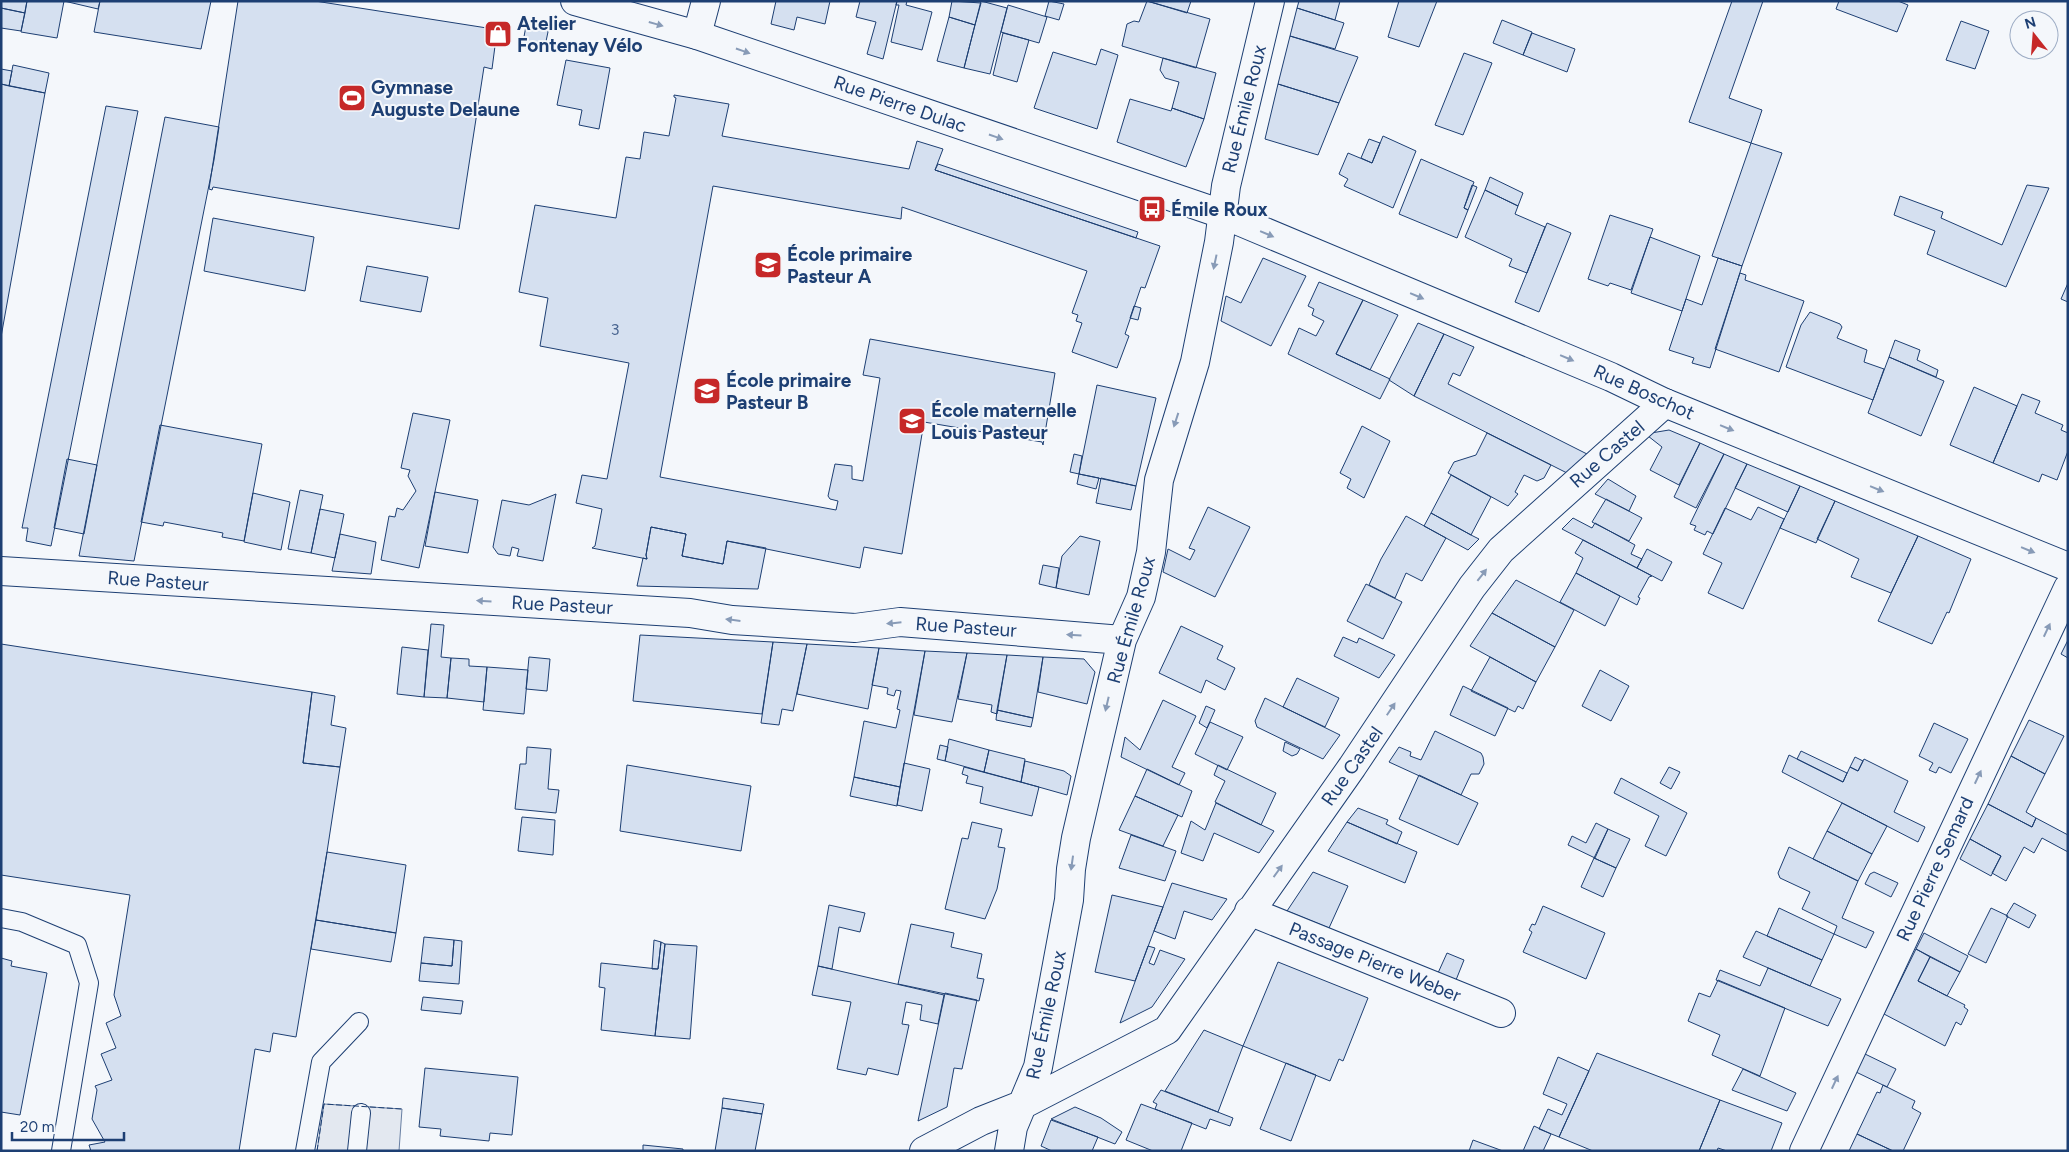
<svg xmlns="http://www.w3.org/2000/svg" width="2069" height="1152" font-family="Figtree,sans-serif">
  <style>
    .parking { fill: #e3e8f0; stroke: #687fa3 }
    .building { fill: #d5e0f0; stroke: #1d3f73 }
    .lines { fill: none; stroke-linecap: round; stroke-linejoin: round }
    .lane-casing { stroke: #1d3f73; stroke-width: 20 }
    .street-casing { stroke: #1d3f73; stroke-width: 30 }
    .secondary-casing { stroke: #1d3f73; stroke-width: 30 }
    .lane { stroke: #f4f7fb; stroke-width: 18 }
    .street { stroke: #f4f7fb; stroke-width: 28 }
    .secondary { stroke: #f4f7fb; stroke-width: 28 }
    .fence { stroke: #1d3f73; stroke-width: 1; stroke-dasharray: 6 2.5; stroke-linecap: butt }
    .oneway { fill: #889bb7 }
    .labels { text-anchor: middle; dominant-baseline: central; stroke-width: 4; stroke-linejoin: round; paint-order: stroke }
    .number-label { font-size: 16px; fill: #4b6792 }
    .poi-label { font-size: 19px; font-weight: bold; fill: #1d3f73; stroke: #f4f7fb; text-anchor: start }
    .street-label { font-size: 19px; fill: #1d3f73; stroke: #f4f7fb }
  </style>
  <rect width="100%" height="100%" fill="#f4f7fb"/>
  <path class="parking" d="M324,1104L402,1109L399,1151H317Z"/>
  <path class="building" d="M1,1H27L25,13L1,8Z
    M27,1H64L57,38L21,32Z
    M64,1H100L98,9Z
    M100,1H211L201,49L94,32Z
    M238,1H315L487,28L488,25L491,26L487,45L495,46L492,69L484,67L459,229L213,187L212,190L209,189Z
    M776,1H830L825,24L797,17L794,30L771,24Z
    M860,1H897L883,59L867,54L876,22L856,17Z
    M897,1H907L906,5L932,12L922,50L891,42L899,5H896Z
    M952,1L981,3L975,25L949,17Z
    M981,1L1007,8L990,74L964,68Z
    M1049,1L1064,4L1059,20L1045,16Z
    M1147,1H1191L1187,13Z
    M1147,1L1210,19L1196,68L1122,46L1127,24L1134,21L1139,22Z
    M1299,1H1340L1335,20L1297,8Z
    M1399,1H1437L1419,47L1388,37Z
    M1732,1H1763L1729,98L1762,110L1751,143L1689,122Z
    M1839,1H1898L1908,5L1897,32L1836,9Z
    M1008,5L1047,17L1039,43L1001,32Z
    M1,8L25,13L21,31L1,28Z
    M1297,8L1344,23L1335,49L1290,36Z
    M949,17L975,25L964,68L937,61Z
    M1502,20L1532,32L1523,55L1493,43Z
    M527,21L549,27L544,51L522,47Z
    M1961,21L1989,31L1975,69L1946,60Z
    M1003,33L1029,40L1017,82L993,75Z
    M1532,33L1575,49L1567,72L1523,55Z
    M1290,36L1358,57L1339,103L1278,84Z
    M1101,49L1118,55L1097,129L1034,108L1053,52L1096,65Z
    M1464,53L1492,63L1463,135L1435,125Z
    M1163,58L1216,73L1204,119L1172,108L1179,82L1165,78L1160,70Z
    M566,60L610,68L599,129L579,125L582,110L557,105Z
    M13,65L49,73L45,93L9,86Z
    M1,69L12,71L9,86L1,84Z
    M1,84L45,93L1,337Z
    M1278,84L1339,103L1318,155L1265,139Z
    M674,95L729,104L722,136L909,169L917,141L943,149L935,170L1160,246L1145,288L1141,287L1125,334L1129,336L1117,368L1072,352L1082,323L1076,321L1078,315L1072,313L1087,271L902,207L901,219L713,186L660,477L836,510L838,501L830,499L828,496L835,464L852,466V479L863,481L880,378L863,375L870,339L1055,373L1043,445L1042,442L924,422L902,554L864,547L860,568L727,541L723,564L682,556L686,534L651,527L646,555L647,559L592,548L595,546L602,509L576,503L582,475L607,479L629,363L540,346L548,298L519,292L535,205L616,218L626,157L640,159L644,132L669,136L676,98L674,97Z
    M1130,99L1171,111L1172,108L1204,119L1186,167L1117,142Z
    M106,106L138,111L51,546L26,541L28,528H22Z
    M165,117L219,127L214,160L134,561L79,556Z
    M1383,136L1416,151L1393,208L1344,186L1348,179L1339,174L1348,153L1372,163Z
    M1369,139L1380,143L1372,163L1361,158Z
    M1751,143L1782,153L1742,266L1712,256Z
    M1421,159L1474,182L1464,208L1468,210L1457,238L1399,214Z
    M938,164L1138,232L1136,238L935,170Z
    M1490,177L1523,193L1518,206L1485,190Z
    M1472,185L1477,187L1468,210L1464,208Z
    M2027,185L2049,188L2006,287L1927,254L1935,231L1894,215L1900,196L1943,212L1941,218L2002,245Z
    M1485,190L1518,206L1515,214L1545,227L1527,273L1509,266L1512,259L1465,237Z
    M1610,215L1653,229L1631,290L1610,283L1608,286L1588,279Z
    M213,218L314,237L305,291L204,271Z
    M1547,223L1571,233L1539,312L1515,302Z
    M1650,237L1700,256L1682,311L1631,293Z
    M1263,258L1306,276L1271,346L1221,321L1226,296L1241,303Z
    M1718,258L1742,266L1710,368L1692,363L1694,358L1669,350L1686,299L1702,305Z
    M367,266L428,277L421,312L360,301Z
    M1740,273L1746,275L1745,280L1804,301L1779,372L1715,349Z
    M1319,282L1363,300L1336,354L1390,379L1380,399L1288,354L1299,328L1316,336L1324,321L1312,315L1314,309L1308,306Z
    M2068,283V302L2061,299Z
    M1363,300L1398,315L1370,370L1336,354Z
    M1134,306L1141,308L1138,320L1130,318Z
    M1810,312L1840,324L1842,327L1837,338L1867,350L1864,362L1884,369L1873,400L1786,367L1801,325Z
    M1418,323L1444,334L1414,396L1389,380Z
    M1444,334L1474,347L1460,376L1453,373L1448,384L1587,454L1567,473L1414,396Z
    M1895,340L1920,350L1917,360L1938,370L1936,377L1889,357Z
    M1889,357L1944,381L1921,436L1868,413Z
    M1097,385L1156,398L1136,486L1079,474Z
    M1974,387L2017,406L1993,463L1950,445Z
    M2022,394L2040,401L2035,413L2063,425L2061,430L2068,433V451L2057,480L2042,474L2039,482L1993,463Z
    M413,413L450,420L419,568L381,560L389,516L395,517L397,508L403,510L416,491L408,476L410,470L401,468Z
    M160,425L262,444L244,541L222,537L223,533L164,522L163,526L141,522Z
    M1362,426L1390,441L1364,498L1347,488L1351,479L1340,473Z
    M1669,430L1700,443L1679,485L1650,470L1662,447L1648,436L1651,433Z
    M1487,433L1551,465L1544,478L1537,481L1524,475L1515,492L1518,494L1508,506L1448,473L1454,462L1476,455Z
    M1700,443L1724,454L1696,508L1674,497Z
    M1074,454L1082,456L1079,474L1070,472Z
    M1724,454L1747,464L1713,534L1707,531L1705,535L1694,530L1696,526L1690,524Z
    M67,459L97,465L84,534L54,528Z
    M1747,464L1800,486L1788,512L1735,488Z
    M1079,474L1099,478L1096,489L1077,484Z
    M1451,475L1491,497L1471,535L1431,513Z
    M1101,478L1136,486L1131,510L1096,503Z
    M1608,479L1636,496L1629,511L1595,494Z
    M1800,486L1835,501L1816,543L1780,528Z
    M300,490L323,495L311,553L288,549Z
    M435,492L478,500L468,553L425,546Z
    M253,493L290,502L281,550L244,542Z
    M556,494L543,561L517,556L519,549L512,547L510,556L498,554L493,547L502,500L529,505Z
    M1606,499L1642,518L1629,541L1592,522Z
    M1835,501L1918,536L1891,593L1851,577L1859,559L1817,539Z
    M1208,507L1250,527L1215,597L1163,572L1168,549L1190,560L1195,550L1189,548Z
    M1758,507L1784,519L1743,609L1708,593L1722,563L1703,554L1725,508L1751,520Z
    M320,509L344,514L335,558L311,553Z
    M1431,513L1471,535L1479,539L1468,550L1424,526Z
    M1406,516L1446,538L1422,581L1406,573L1395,598L1369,585L1381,559Z
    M1573,518L1592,528L1595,523L1635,545L1631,554L1642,559L1637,568L1562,529Z
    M651,527L686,534L682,556L723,564L727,541L766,548L758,589L637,586L643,558L647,559L646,555Z
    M340,534L376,542L371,574L332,571Z
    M1080,536L1100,541L1089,595L1056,588L1062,556Z
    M1918,536L1971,559L1949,613L1947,612L1932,644L1878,621Z
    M1583,540L1652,576L1649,577L1638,597L1640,598L1637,605L1576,573L1583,558L1575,553Z
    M1647,549L1672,562L1662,581L1637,568Z
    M1043,565L1059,568L1056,588L1039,584Z
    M1576,573L1620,596L1605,626L1560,602Z
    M1516,580L1574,610L1555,647L1492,613Z
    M1366,584L1402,602L1383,639L1347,621Z
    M1492,613L1555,647L1536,682L1470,646Z
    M431,624L444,625L441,657L451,658L447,698L424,697Z
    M1181,626L1223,646L1217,659L1235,668L1225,690L1206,680L1201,693L1159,673Z
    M640,635L773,642L762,714L633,701Z
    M1343,637L1357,643L1359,638L1395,655L1379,678L1334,656Z
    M2068,640V658L2061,654Z
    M773,642L807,644L793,711L782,709L779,725L761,723Z
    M1,644L312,692L303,763L340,767L327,852L296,1037L273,1033L270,1052L255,1049L239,1151H91L89,1145L105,1142L92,1119L97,1090L95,1086L112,1080L101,1054L116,1048L106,1023L121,1016L114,995L130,895L1,875Z
    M807,644L879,648L868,709L797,694Z
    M402,647L428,650L424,697L397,694Z
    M879,648L925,651L900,787L854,777L864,721L896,728L900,710L897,709L901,691L896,690L894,696L887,694L888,688L872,685Z
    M925,651L967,653L952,722L914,715Z
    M967,653L1007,655L997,714L991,712L992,705L958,699Z
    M1007,655L1043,657L1033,718L997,710Z
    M529,657L550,659L547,691L526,689Z
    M1043,657L1084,659L1095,672L1087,704L1038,692Z
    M1490,657L1536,682L1523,709L1518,706L1515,712L1471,691Z
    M451,658L469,659V666L487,667L484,702L447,698Z
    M487,667L528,670L524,714L483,710Z
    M1600,670L1629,686L1611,721L1582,706Z
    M1297,678L1339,698L1325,727L1283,707Z
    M1463,686L1508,708L1495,736L1450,715Z
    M312,692L335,696L331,725L346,728L340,767L303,763Z
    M1265,698L1340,735L1323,759L1257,727L1255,721Z
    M1163,700L1196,716L1172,767L1185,773L1179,785L1121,757L1125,737L1140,750Z
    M1206,706L1215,710L1207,728L1199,723Z
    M997,710L1033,718L1031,727L996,720Z
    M2029,720L2064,736L2045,774L2011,756Z
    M1210,722L1243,737L1227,770L1195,754Z
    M1934,723L1968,739L1951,773L1939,767L1936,773L1929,770L1933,763L1919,756Z
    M1435,731L1481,753L1483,757L1484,764L1479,774H1471L1461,795L1389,762L1399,747L1411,752L1410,756L1421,760Z
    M949,739L989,750L984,772L945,761Z
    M1285,742L1300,749L1297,754L1292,756L1283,751Z
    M940,745L948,747L945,761L937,759Z
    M527,747L551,749L548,789L559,790L556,813L515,809L520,764H526Z
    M989,750L1025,759L1021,782L984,772Z
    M1801,751L1847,773L1843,782L1797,759Z
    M1789,755L1843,782L1850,767L1858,771L1864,759L1908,781L1894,812L1925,827L1918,842L1782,772Z
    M2011,756L2045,774L2026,812L2036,818L2032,827L1988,804Z
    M1855,757L1863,761L1858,771L1850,767Z
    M1025,761L1064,771L1071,776L1067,795L1021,782Z
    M904,763L930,769L922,811L897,805Z
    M627,765L751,786L741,851L620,831Z
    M1218,765L1276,793L1261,825L1215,802L1225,781L1214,775Z
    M964,767L1039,787L1032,816L980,803L983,787L966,783L968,776L962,774Z
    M1669,767L1680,772L1671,789L1660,783Z
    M1147,769L1192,791L1182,817L1135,796Z
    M1419,775L1478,803L1458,845L1399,819Z
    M854,777L900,787L897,806L850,796Z
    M1621,778L1687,813L1666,856L1645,846L1659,816L1614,793Z
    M1135,796L1178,815L1163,846L1119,830Z
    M1216,803L1274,831L1259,853L1214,833L1203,861L1181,853L1191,821L1205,830Z
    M1842,803L1887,826L1872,854L1827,831Z
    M1988,804L2032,827L2036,818L2068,835V852L2042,838L2034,853L2024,847L2006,881L1992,873L2001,856L1970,839Z
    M1358,808L1388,820L1386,824L1402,832L1397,844L1347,822Z
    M522,817L555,820L553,855L518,851Z
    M972,822L1002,829L998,847L1005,848L997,889L985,919L945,909L962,838L968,839Z
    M1347,822L1417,852L1405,883L1328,851Z
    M1596,823L1608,829L1595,858L1568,845L1572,836L1586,843Z
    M1608,829L1630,839L1616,868L1594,858Z
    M1827,831L1872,854L1858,881L1813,859Z
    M1131,835L1176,851L1165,881L1119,868Z
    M1970,839L2001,856L1991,876L1960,859Z
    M1789,847L1858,881L1842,918L1874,932L1866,948L1834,934L1837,926L1802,909L1810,892L1780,878L1778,873Z
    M327,852L406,865L396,933L316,920Z
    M1594,858L1616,868L1603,897L1581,887Z
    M1313,872L1348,886L1329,928L1287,911Z
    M1874,872L1898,883L1891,897L1865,884L1870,874Z
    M1172,883L1227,899L1212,920L1184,911L1175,939L1154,931Z
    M1112,895L1163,907L1135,981L1095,972Z
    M2014,903L2036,915L2029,928L2006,916Z
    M829,905L865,913L860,932L839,927L832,969L818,966Z
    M1543,906L1605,933L1586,979L1523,952L1532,932L1529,930L1532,924L1535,925Z
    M1779,908L1834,934L1822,960L1767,936Z
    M1991,908L2008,916L1986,963L1968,954Z
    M316,920L396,933L391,962L311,949Z
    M911,924L954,933L951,947L982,954L977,978L984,979L979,1001L898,984Z
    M1756,931L1822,960L1810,986L1743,957Z
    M1924,933L1968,956L1960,972L1916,949Z
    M424,937L454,940L452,966L421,963Z
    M454,940L462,941L459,984L419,981L421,963L452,966Z
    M654,940L661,942L658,969H652Z
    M661,942L665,944L655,1036L601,1030L605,988L599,987L601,963L658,969Z
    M665,944L697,946L690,1039L655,1036Z
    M1148,946L1155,948L1149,963L1154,965L1160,950L1185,959L1152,1007L1120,1023Z
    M1916,949L1930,957L1918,981L1965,1005L1964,1007L1968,1010L1961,1025L1956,1022L1945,1046L1884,1014Z
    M1447,953L1464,960L1456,980L1438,973Z
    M1930,957L1960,972L1947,996L1918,981Z
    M1,958L12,961L11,966L47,973L20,1115L1,1112Z
    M1278,962L1368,998L1343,1061L1339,1059L1330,1081L1243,1046Z
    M818,966L944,995L938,1024L920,1020L922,1005L906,1002L902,1024L909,1025L898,1075L868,1068L866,1075L837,1069L851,1002L812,995Z
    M1768,968L1841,999L1828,1026L1716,980L1720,970L1760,986Z
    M1718,980L1785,1008L1760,1076L1712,1055L1720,1035L1688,1021L1699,993L1710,997Z
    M945,993L977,1000L962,1069L954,1068L947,1107L918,1121Z
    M423,997L463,1001L461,1014L421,1010Z
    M1204,1030L1243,1046L1218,1112L1165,1091Z
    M1597,1053L1720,1100L1699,1151H1593L1559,1137Z
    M1865,1054L1896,1069L1887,1087L1856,1072Z
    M1558,1057L1589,1071L1559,1137L1539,1129L1548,1109L1562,1115L1567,1104L1543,1094Z
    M1286,1063L1316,1075L1291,1141L1260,1129Z
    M425,1068L518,1077L512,1135L490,1133L489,1141L440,1136L441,1129L419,1127Z
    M1743,1069L1796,1093L1787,1111L1732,1090Z
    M1883,1085L1915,1101L1912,1108L1921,1113L1903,1151H1893L1857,1134L1877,1092L1880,1093Z
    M1161,1090L1233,1118L1230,1126L1210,1119L1206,1129L1155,1109L1157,1104L1153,1102Z
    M723,1098L764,1104L762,1114L722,1108Z
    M1720,1100L1782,1123L1771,1151H1727L1718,1148L1717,1151H1699Z
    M1141,1104L1192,1123L1181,1151H1153L1126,1140Z
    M1075,1107L1101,1118L1122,1132L1115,1144L1051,1119Z
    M722,1108L762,1114L755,1151H715Z
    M1051,1120L1098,1137L1092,1151H1052L1041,1146Z
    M1534,1126L1551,1134L1543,1151H1523Z
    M1857,1134L1893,1151H1849Z
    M1473,1140L1503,1151H1469Z
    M643,1145L683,1149V1151H643Z"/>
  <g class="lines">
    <defs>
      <path id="lane" d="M1,918L22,922L77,945L89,983L61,1151
        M305,1151L321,1062L359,1022
        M357,1151L361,1113"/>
      <path id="street" d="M697,35L706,1
        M1,571L690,613L732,620L855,628L900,622L1122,640
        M1249,911L1501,1013
        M924,1151L981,1121L1024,1104L1167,1030L1352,767L1472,587L1501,550L1665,403
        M1009,1151L1013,1127L1038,1067L1069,900L1071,869L1076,838L1122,640L1141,597L1151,552L1159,480L1195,362L1219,242L1226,186L1270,1
        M1804,1151L2068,588"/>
      <path id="secondary" d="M575,1L697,35L1222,214L1611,377L1665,403L2068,567"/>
    </defs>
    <use href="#lane" class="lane-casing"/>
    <use href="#street" class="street-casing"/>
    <use href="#secondary" class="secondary-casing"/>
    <use href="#lane" class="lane"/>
    <use href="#street" class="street"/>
    <use href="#secondary" class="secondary"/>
    <path class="fence" d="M317,1151L324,1104L402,1109"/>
  </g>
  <defs><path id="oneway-solid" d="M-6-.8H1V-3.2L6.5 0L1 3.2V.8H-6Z" transform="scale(1.25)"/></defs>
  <g class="oneway">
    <use href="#oneway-solid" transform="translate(656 24) rotate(16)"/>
    <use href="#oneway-solid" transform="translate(743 51) rotate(19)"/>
    <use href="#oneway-solid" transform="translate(996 137) rotate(19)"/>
    <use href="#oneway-solid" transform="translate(1267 234) rotate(23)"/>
    <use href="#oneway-solid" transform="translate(1215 262) rotate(102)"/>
    <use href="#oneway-solid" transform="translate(1417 296) rotate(23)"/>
    <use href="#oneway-solid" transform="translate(1567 358) rotate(23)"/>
    <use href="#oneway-solid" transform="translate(1176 420) rotate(108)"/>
    <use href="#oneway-solid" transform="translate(1727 428) rotate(22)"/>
    <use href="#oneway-solid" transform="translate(1877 489) rotate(22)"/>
    <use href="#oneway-solid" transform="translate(2028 550) rotate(22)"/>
    <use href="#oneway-solid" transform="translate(1482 575) rotate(-52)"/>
    <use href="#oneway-solid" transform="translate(484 601) rotate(-177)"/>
    <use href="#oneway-solid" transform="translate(733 620) rotate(-173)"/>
    <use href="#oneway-solid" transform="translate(894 623) rotate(174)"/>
    <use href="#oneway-solid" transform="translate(2047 630) rotate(-65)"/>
    <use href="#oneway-solid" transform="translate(1074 635) rotate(-176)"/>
    <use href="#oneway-solid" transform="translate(1107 704) rotate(103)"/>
    <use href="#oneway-solid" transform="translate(1391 709) rotate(-56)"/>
    <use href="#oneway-solid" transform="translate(1978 777) rotate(-65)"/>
    <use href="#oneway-solid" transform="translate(1072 863) rotate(98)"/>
    <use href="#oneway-solid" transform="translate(1278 871) rotate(-54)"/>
    <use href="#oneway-solid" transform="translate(1835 1082) rotate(-65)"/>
  </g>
  <defs>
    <symbol id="shop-square" viewBox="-11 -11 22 22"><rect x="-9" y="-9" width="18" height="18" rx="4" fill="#c62828" stroke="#f4f7fb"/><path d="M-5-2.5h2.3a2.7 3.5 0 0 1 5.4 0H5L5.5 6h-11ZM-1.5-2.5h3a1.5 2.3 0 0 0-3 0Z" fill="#fff"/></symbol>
    <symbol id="stadium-square" viewBox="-11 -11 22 22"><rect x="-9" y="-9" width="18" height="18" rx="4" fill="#c62828" stroke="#f4f7fb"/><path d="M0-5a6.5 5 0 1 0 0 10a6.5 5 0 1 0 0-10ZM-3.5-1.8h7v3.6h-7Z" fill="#fff"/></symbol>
    <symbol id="bus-square" viewBox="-11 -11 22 22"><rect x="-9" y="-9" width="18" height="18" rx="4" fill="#c62828" stroke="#f4f7fb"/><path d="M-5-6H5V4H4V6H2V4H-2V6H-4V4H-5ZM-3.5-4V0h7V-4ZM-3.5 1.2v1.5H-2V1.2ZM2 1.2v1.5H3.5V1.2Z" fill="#fff"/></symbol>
    <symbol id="school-square" viewBox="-11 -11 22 22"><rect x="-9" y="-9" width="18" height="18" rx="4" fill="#c62828" stroke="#f4f7fb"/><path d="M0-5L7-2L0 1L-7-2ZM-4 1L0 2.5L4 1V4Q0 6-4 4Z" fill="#fff"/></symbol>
  </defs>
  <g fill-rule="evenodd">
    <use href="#shop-square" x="482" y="18" width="32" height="32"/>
    <use href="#stadium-square" x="336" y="82" width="32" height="32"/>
    <use href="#bus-square" x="1136" y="193" width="32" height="32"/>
    <use href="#school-square" x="752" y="249" width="32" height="32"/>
    <use href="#school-square" x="691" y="375" width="32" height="32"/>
    <use href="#school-square" x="896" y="405" width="32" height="32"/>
  </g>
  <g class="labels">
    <g class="number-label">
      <text x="615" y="329">3</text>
    </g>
    <g class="poi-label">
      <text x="517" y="23">Atelier<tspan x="517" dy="22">Fontenay Vélo</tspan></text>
      <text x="371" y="87">Gymnase<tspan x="371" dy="22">Auguste Delaune</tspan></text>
      <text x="1171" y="209">Émile Roux</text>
      <text x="787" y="254">École primaire<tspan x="787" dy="22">Pasteur A</tspan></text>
      <text x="726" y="380">École primaire<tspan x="726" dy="22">Pasteur B</tspan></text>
      <text x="931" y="410">École maternelle<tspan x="931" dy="22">Louis Pasteur</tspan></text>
    </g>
    <g class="street-label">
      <text transform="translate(900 104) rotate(19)">Rue Pierre Dulac</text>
      <text transform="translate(1244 109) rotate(-76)">Rue Émile Roux</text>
      <text transform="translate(1644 392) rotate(24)">Rue Boschot</text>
      <text transform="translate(1607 454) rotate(-41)">Rue Castel</text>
      <text transform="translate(158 581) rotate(4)">Rue Pasteur</text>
      <text transform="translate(562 605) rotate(3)">Rue Pasteur</text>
      <text transform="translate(1131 620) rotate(-74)">Rue Émile Roux</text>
      <text transform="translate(966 627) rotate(4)">Rue Pasteur</text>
      <text transform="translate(1352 766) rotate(-55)">Rue Castel</text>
      <text transform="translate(1935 869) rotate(-65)">Rue Pierre Semard</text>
      <text transform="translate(1375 962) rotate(22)">Passage Pierre Weber</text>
      <text transform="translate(1046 1015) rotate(-78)">Rue Émile Roux</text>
    </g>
  </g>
  <rect width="2069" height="1152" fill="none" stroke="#1d3f73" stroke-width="5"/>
  <g transform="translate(2034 35) rotate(343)"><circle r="24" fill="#f4f7fb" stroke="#9eadc5"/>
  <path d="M0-4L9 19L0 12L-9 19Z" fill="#c62828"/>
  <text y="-8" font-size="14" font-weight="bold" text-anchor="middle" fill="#1d3f73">N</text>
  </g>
  <path d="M12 1132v8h112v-8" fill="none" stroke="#1d3f73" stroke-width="2.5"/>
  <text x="20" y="1132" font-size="15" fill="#1d3f73" stroke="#f4f7fb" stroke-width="4" paint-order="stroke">20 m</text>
</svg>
